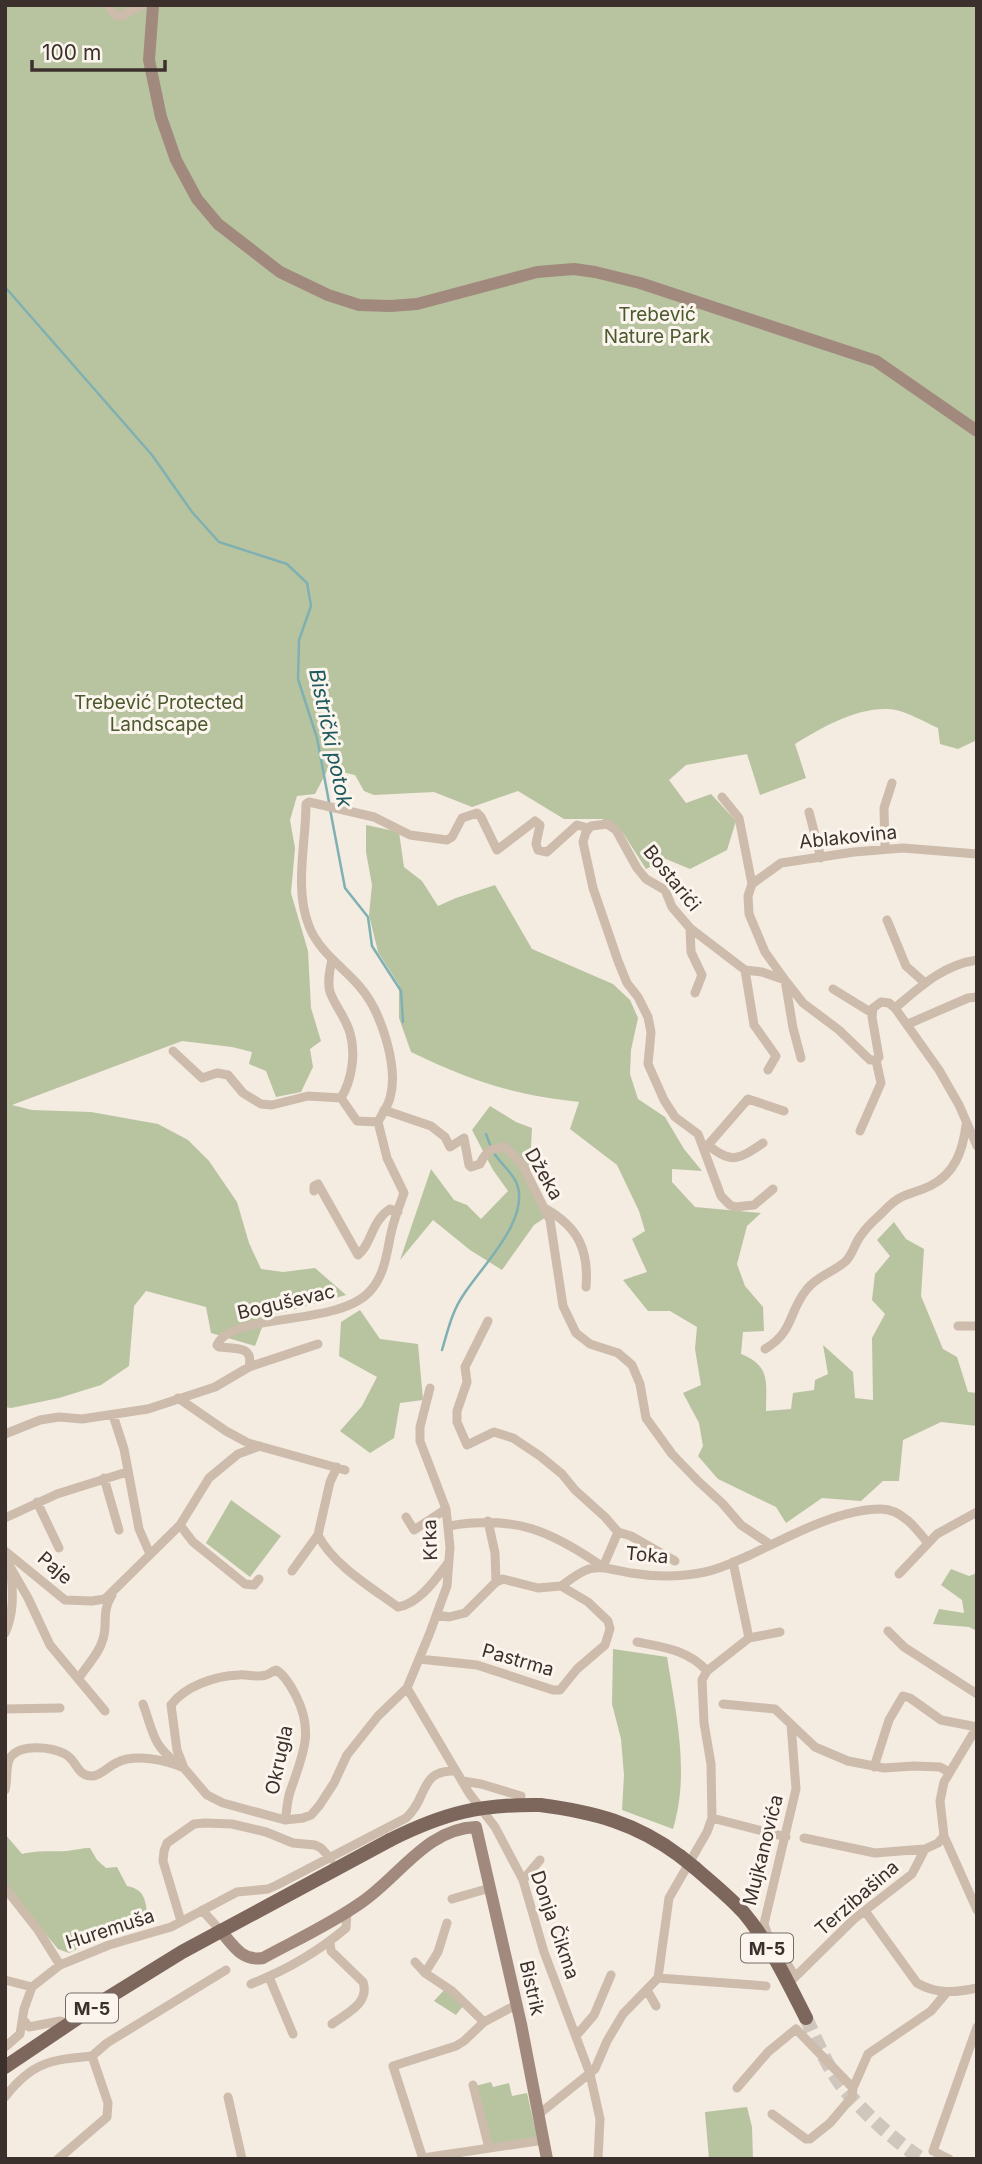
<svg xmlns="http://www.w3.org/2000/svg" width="982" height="2164" font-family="Inter,sans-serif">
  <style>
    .green { fill: #b8c4a0 }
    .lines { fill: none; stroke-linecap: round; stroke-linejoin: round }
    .stream { stroke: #7fb0b2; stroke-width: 2.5 }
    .primary-tunnel { stroke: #cfc6bd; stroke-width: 14; stroke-dasharray: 14 7; stroke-linecap: butt }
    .street { stroke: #cdbbac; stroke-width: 9 }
    .secondary { stroke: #a18a7d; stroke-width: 12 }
    .primary { stroke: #7d675c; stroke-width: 14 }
    .primary-bridge { stroke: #7d675c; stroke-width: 14 }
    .labels { text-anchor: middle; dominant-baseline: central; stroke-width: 6; stroke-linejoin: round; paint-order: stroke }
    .shield { fill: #fbf5ee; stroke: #756b66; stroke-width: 2 }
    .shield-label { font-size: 18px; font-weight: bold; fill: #3b302b }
    .park-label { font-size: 19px; fill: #4a5a2e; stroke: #fbf5ee }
    .street-label { font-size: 19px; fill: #3b302b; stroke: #fbf5ee }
    .water-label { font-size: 21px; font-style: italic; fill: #1f5a5e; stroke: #fbf5ee }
  </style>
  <rect width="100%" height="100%" fill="#f4ebe1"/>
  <path class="green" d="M5,5H977V740L958,749L940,744L938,728C922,721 904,709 887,709C855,708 821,728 795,744L806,778L760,795L747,754L686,765L669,780L686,803L711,794L736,821L727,850L690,869L666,859L646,869L623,833L602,819H564L518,791L472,807L434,792L374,795L364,791L355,775L328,769L315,794L297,796L290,820L295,848L291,893L308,951L311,1008L321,1041L310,1049L313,1067L301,1092L276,1097L266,1071L249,1064L252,1052L232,1047L182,1041L12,1105L32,1110L91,1112L158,1124L188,1140L209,1161L237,1202L249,1243L261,1269L283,1272L315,1268L346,1295L266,1317L255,1346L211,1333L206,1307L146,1291L134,1306L129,1366L101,1385L59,1398L11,1408L5,1407Z
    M366,825L399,832L404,867L422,881L438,906L456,898L495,885L532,949L613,984L630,1000L638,1018L631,1050L630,1074L638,1099L665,1117L684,1149L702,1171L672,1169V1182L695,1207L761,1213L747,1226L737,1264L745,1286L763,1307L764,1331L743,1332L741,1354C771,1366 766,1382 766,1411L791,1409L793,1393L814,1390L815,1380L828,1374L823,1345L853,1372L855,1398L873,1400L872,1338L885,1314L872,1300L875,1274L890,1256L877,1240L894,1222L906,1239L924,1249L921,1296L943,1349L957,1357L968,1392L977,1393V1426L941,1422L903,1440L899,1481H883L861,1501L822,1498L786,1523L776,1507L718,1479L698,1456L703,1446L699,1423L683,1393L701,1385L695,1349L697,1327L670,1311H648L623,1280L647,1272L632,1239L645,1231L639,1211L617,1165L570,1129L579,1102C513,1095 471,1081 411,1052L399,1018V985L378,952L369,915L372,885L366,852Z
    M490,1106L516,1122L532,1128L529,1183L552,1213L534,1225L502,1270L470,1250L433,1220L400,1260L431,1169L454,1200L467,1205L481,1219L508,1191L493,1170L472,1130Z
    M360,1310L380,1339L418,1344L423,1400L400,1403L394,1438L370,1453L340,1431L362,1406L377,1377L339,1356L341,1322Z
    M231,1500L281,1536L250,1577L206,1543Z
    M951,1569L969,1576L977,1573V1631L969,1627L933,1624L939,1609L964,1613L962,1600L941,1585Z
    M613,1649L667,1657C676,1714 690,1773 673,1829L622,1810L624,1775L621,1739L612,1704Z
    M5,1834L22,1854C39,1850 52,1852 67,1851C75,1850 82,1848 90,1848L97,1860L106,1868L117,1867L127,1886C146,1890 145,1901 148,1917L156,1922L94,1941L69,1953L58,1949L14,1896L5,1881Z
    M445,1989L463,2006L456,2015L434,2001Z
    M491,2082L493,2087L509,2083L512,2096L527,2093L537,2137L489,2145L475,2086Z
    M747,2107L752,2127L753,2159H709L705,2112Z"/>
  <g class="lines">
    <path class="stream" d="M5,287L152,455L192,512L219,542L287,564L307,583L311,606L299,640L298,679L317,738L329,802
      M330,809L345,888L368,917L372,946L401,991L403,1022
      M486,1134L491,1147
      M442,1350C448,1330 452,1311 464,1294C482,1266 530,1220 517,1184C512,1172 500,1163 494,1153"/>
    <path class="primary-tunnel" d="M806,2018C817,2042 828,2069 845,2090C866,2115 895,2141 922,2159"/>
    <path class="street" d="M108,5L115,15L122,16L142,5
      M722,797L739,818L752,884
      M809,812L821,858
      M885,849L884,808L892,783
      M887,920L906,966L925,983
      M690,928L691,952L702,975L695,993
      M332,959C330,970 327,981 330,992C335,1006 346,1018 350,1033C356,1053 352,1080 341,1098
      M745,970L754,1025L776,1056L768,1070
      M833,989L872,1013
      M895,1008C921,986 943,965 977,960
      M908,1024L968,998L977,997
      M173,1051L202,1078L217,1073L228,1075L243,1093L261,1104L272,1105L308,1096L341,1098L357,1121L378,1122
      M801,1058L793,1028L785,980L765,952L749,914L748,896L752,884L781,863L854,852L903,848L977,854
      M384,1110L431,1126L445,1137L450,1147L464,1138L469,1165L471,1167L480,1164C486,1151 491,1148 505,1147L522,1164L550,1220L563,1306L576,1333L590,1344L618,1353L632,1365L640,1384L646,1418L672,1454L698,1481L722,1503L741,1525L771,1545
      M860,1131L881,1083L876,1060
      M708,1145L748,1099L784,1111
      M705,1148L708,1145C732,1165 739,1159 763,1143
      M773,1189L754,1205L735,1207L730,1205L721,1196L698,1134L675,1117L664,1100L648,1064L651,1032L648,1017L638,997L627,983L618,961L593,888L583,842L586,832L591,826L607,824L616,830L637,868L646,879L665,890L672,907L690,928L745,970L762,972L785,980L803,1003L839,1030L870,1060H876L879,1057L872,1017L873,1008L881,1002L889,1003L895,1008L939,1070L959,1105L977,1146
      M314,1191V1186L318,1184L358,1255C372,1244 371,1221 390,1209L398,1212
      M546,1209C578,1227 589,1250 586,1287
      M488,1321L465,1367L467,1382L457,1411V1422L467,1445L494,1432L513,1438L540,1456L562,1474L575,1490L605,1517L618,1532L631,1536L675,1561
      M958,1326H977
      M765,1349C794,1332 788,1312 807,1289C817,1276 834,1272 846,1261C853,1254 855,1242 862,1234C868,1225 877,1218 884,1211C902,1192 909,1196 930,1186C955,1174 963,1150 966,1125
      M249,1367C254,1345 235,1349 219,1347L217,1345C232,1311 339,1328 371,1290C386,1273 387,1249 392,1229C395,1217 400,1204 404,1193L387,1158L378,1122C382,1114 388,1106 390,1098C399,1067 381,1011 360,987C343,967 319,952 309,926C294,889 306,843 306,804L309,802L374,817L410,835L447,840L452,837L462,818L477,813L481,817L497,850L535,821L540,825L536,844L538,850L547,852L577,825L588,828
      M178,1398L226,1431L248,1443L345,1470
      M113,1415L124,1449L139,1529L150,1554
      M5,1434L40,1420L59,1417L82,1419L148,1409L215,1387L249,1367L318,1344
      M104,1478L119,1530
      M37,1502L59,1548
      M406,1517L414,1530L446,1509
      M5,1518L57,1494L127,1472
      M488,1521L495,1553L496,1582
      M180,1525L193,1542L245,1584L254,1585L259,1579
      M449,1526C515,1515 550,1530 603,1567L618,1532
      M318,1535C333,1565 372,1588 398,1607C419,1604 436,1579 448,1563
      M5,1551L65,1600L92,1601L105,1599L180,1525L209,1478L238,1454L260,1446
      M5,1558L28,1598L50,1645L105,1711
      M733,1562L749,1638
      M292,1571L318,1535L330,1482L337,1467
      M899,1574L937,1534L977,1512
      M561,1586C570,1580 579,1572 589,1569C603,1565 617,1571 631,1573C655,1577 681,1577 705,1572C721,1569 736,1561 750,1555C788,1537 838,1509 881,1509C901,1509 916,1528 927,1542
      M888,1631L904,1647L977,1694
      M5,1633C14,1614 13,1593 11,1573
      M637,1642C663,1647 689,1650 707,1671
      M419,1659L477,1665L553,1690H560L577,1669L605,1645L610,1629L608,1621L588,1602L561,1586L538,1588L503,1579L496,1582L465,1613L449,1617L437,1615
      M79,1678C87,1665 99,1654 103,1639C108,1624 101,1612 112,1595
      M407,1688L469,1793L495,1827L523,1880L544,1952L590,2074L600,2119L598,2159
      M143,1704C153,1731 152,1745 177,1763
      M723,1704L775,1709L815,1747L848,1761L884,1768L914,1766L940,1767L949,1772
      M5,1709L60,1708
      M791,1724L796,1789L764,1924L767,1933L795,1976
      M977,1727L944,1782L940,1801L944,1836L977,1910
      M874,1767L889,1720L903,1696L910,1698L941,1720L977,1727
      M463,1781L481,1784L521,1796
      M5,1790C8,1781 5,1766 10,1758C20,1743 52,1747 65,1754C77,1760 77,1777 93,1776C101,1775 109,1766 116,1763C135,1753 166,1760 184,1768
      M712,1818L786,1837
      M285,1820C287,1811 287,1801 290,1792C302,1756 315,1733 296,1696C291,1686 285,1675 276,1670C272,1671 270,1674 266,1675C258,1678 247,1674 239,1675C215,1676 185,1686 171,1705L177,1750L184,1768L207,1795L223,1803L285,1820L303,1818L311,1815L319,1806L334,1783L347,1755L378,1716L407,1688L429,1635L447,1586L450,1547L446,1509L420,1441V1427L430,1388
      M804,1838L875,1853L925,1849
      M523,1880L540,1860
      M5,1888L38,1930L60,1965
      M452,1899L490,1888
      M202,1910L220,1930
      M865,1911L917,1983C936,1994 955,1993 977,1988
      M181,1921L163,1861L164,1851L167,1843L194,1824L205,1823L232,1824L266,1832L293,1843L315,1845L321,1848L331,1859
      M447,1923L438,1952L425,1973L452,1991L484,2022
      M330,1942L331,1951L363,1982C370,2003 347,2013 332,2024
      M415,1962L425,1973
      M269,1977L293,2034
      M658,1978L766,1986
      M5,1980L32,1987
      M792,1980L854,1919L912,1874L925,1849L938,1843L944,1836
      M251,1984C284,1971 319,1951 346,1928L347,1912
      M647,1990L656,2006
      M23,2019L29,2027L60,2021L69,2024
      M576,2036L594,2015L611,1975
      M5,2047L20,2034L24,2009L32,1987L60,1965L109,1945L171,1927L237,1892L268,1889L277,1885L406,1818C428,1799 419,1769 456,1771
      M473,2085L489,2148
      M737,2088L768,2052L796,2029L853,2088
      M5,2097C32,2062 50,2060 92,2056
      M228,2097L242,2159
      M539,2114L595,2069L607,2041L623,2014L658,1978L669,1898L707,1832L712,1818L711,1764L704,1723L702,1680L707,1671L749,1638L780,1632
      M772,2114L806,2139H810L830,2123L852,2097L853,2088L868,2054L931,2011L947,1992
      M423,2158L544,2140
      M58,2159L107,2117L108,2103L92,2056L107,2043L226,1970
      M423,2159L393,2066L456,2046L464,2041L484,2022L516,2005
      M949,2159L933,2151L977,2027"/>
    <path class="secondary" d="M153,5L149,60L161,117L176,160L197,199L218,224L280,272L328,295L359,305L390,306L417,304L537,272L574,269L595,272L640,283L876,361L977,431
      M220,1930C233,1945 242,1962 263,1958C296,1940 331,1924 362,1902C400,1876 426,1829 476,1827L521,2024L547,2159"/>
    <path class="primary" d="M540,1805C594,1812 636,1823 680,1856
      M695,1868C712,1883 730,1897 744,1913C770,1944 788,1983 806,2018
      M5,2067L106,1999L182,1952L390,1840"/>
    <path class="primary-bridge" d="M390,1840C444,1813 480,1804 540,1805
      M680,1856L695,1868"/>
  </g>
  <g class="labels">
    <g class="shield">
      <rect x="741" y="1933.5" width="52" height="29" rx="5"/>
      <rect x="66" y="1993.5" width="52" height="29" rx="5"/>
    </g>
    <g class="shield-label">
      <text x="767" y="1948">M-5</text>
      <text x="92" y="2008">M-5</text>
    </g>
    <g class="park-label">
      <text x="657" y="314">Trebević<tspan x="657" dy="22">Nature Park</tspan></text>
      <text x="159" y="702">Trebević Protected<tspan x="159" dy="22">Landscape</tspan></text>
    </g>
    <g class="street-label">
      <text transform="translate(848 837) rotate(-6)">Ablakovina</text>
      <text transform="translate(672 878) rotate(51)">Bostarići</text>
      <text transform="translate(544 1174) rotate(60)">Džeka</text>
      <text transform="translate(286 1302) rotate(-13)">Boguševac</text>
      <text transform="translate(430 1540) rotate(-92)">Krka</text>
      <text transform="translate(647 1555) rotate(5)">Toka</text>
      <text transform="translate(55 1568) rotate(41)">Paje</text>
      <text transform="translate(518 1660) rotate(16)">Pastrma</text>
      <text transform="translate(279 1760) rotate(-78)">Okrugla</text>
      <text transform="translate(763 1850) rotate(-76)">Mujkanovića</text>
      <text transform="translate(857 1898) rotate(-41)">Terzibašina</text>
      <text transform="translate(555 1925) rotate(71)">Donja Čikma</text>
      <text transform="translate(110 1929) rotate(-18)">Huremuša</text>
      <text transform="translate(532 1988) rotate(77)">Bistrik</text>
    </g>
    <g class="water-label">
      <text transform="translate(331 738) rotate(78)">Bistrički potok</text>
    </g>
  </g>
  <rect width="982" height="2164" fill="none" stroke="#3b302b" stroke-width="14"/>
  <path d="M32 60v10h133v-10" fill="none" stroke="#3b302b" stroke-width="3.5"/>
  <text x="42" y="60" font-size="21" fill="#3b302b" stroke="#fbf5ee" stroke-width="5" paint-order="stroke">100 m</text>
</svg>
